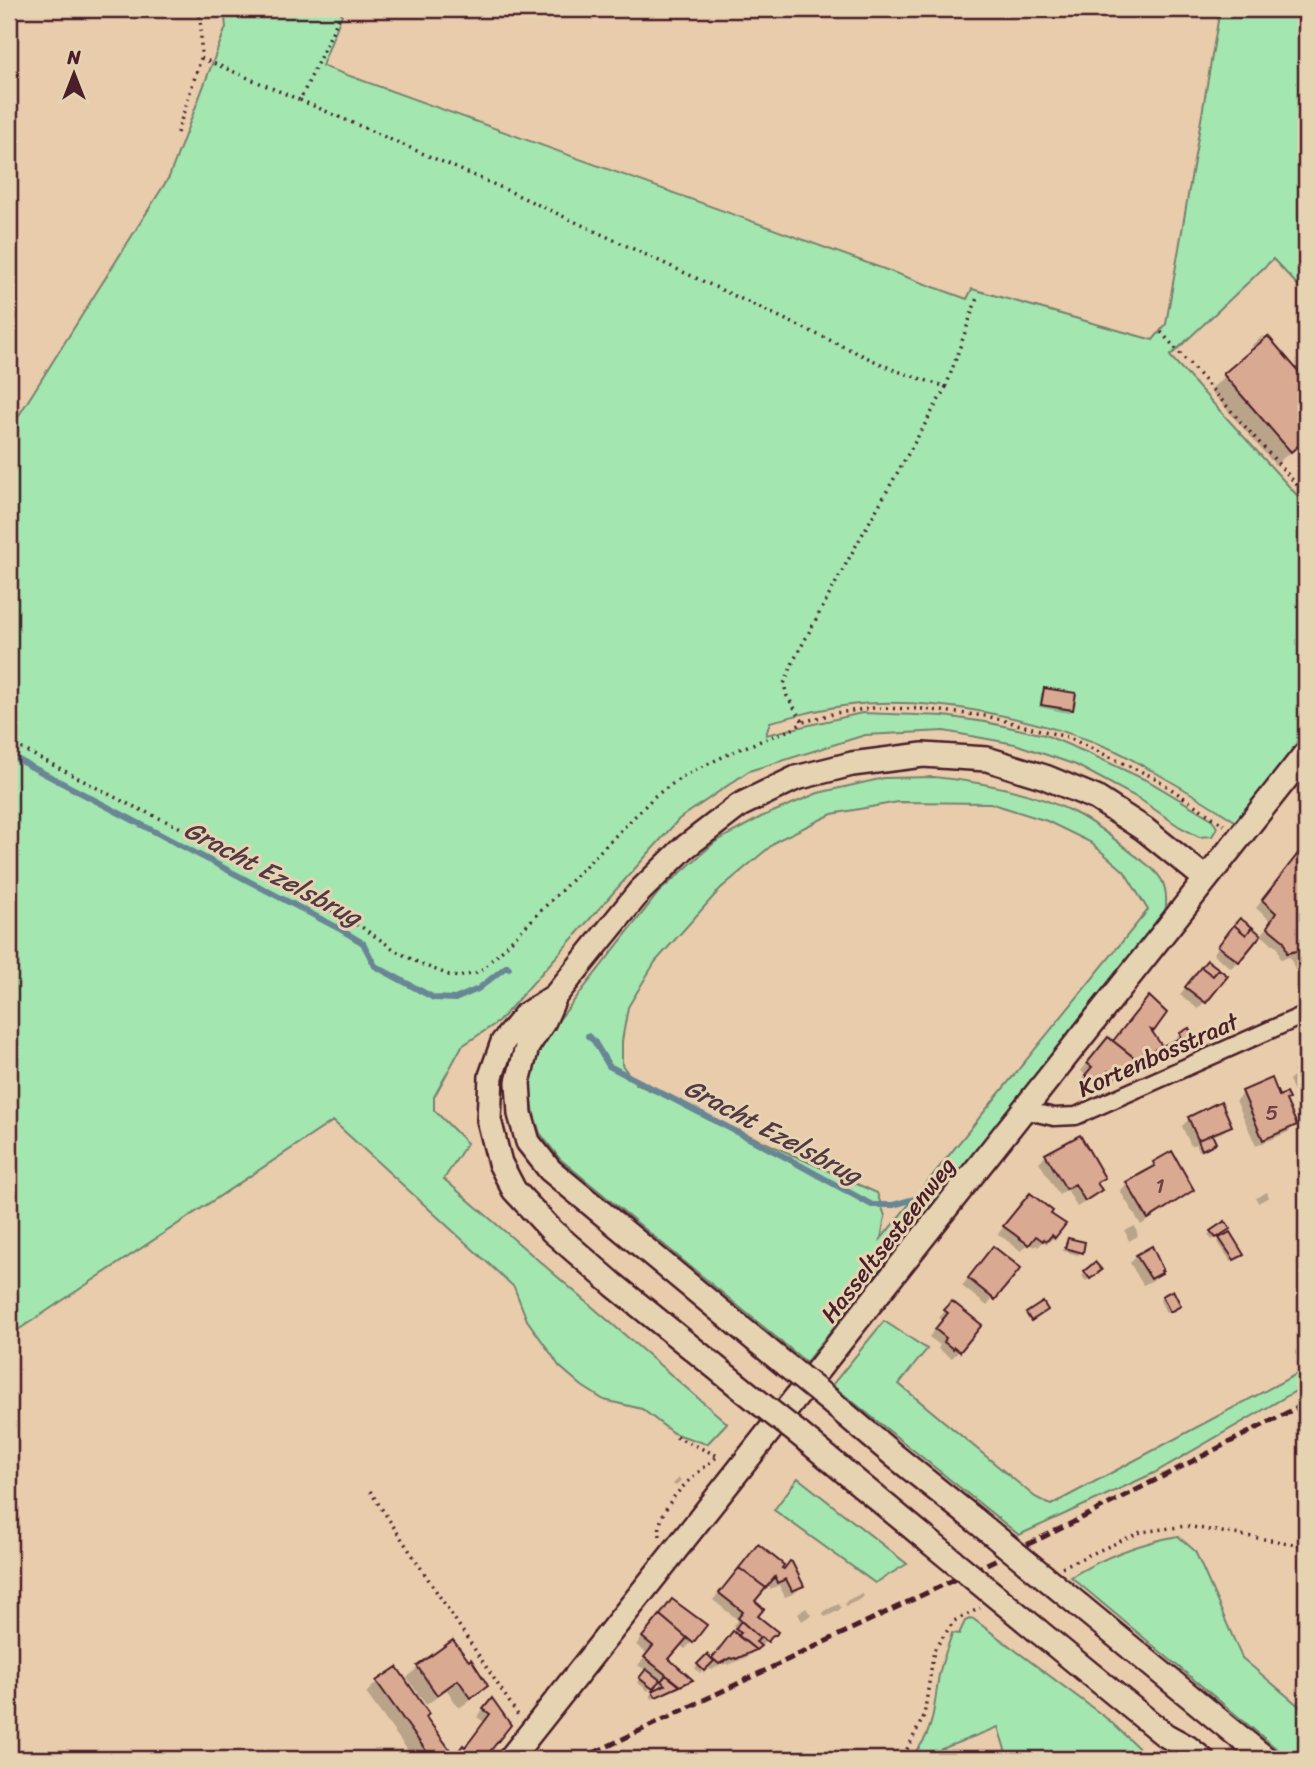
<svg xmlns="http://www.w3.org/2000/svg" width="1315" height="1768" font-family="Sriracha,sans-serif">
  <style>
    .green { fill: #a3e6b0; stroke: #76826e; stroke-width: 2; fill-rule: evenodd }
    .shadow { fill: #0003 }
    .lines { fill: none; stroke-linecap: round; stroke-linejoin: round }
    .stream { stroke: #698695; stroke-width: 6 }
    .building { fill: #daa991; stroke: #4a1f2b; stroke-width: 2 }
    .street-casing { stroke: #4a1f2b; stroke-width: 21 }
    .secondary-casing { stroke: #4a1f2b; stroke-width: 28 }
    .path { stroke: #4a1f2b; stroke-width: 3.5; stroke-dasharray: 2 5; stroke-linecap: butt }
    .street { stroke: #e6d3b1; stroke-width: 16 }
    .secondary { stroke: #e6d3b1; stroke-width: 23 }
    .rail { stroke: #4a1f2b; stroke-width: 5; stroke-dasharray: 10 5; stroke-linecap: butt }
    .secondary-bridge-casing { stroke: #4a1f2b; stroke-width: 28; stroke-linecap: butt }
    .secondary-bridge { stroke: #e6d3b1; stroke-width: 23 }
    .labels { text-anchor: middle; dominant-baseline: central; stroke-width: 6; stroke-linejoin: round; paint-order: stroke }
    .number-label { font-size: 21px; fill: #6e4244 }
    .street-label { font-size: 24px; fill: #4a1f2b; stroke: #e6d3b1 }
    .water-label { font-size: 26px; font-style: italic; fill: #523945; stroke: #e6d3b1 }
  </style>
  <rect width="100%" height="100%" fill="#e8ccac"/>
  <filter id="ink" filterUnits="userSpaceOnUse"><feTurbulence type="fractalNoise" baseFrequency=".0143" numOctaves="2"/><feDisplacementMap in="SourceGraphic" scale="14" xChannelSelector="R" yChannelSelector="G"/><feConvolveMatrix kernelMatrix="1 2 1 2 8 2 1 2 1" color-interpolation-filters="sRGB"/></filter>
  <g filter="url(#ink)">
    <path class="green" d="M224,9H344L322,66L967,299L972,289L1153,340L1166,324L1220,9H1306V294L1273,259L1170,356L1306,505V734L1238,823C1209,804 1181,787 1151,770C1139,764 1127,756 1114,750C1037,718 927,694 843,706C819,709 795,716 770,722L766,735L862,713L944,716L985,722L1045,735L1088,753L1150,782L1212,819L1217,828L1212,836L1199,837L1180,827L1138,798L1076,765L1015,744L944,731L865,735L749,771L679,819L498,1022L462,1046L434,1097V1110L467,1143L444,1179L727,1423L707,1444L673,1433L642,1409L604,1400L582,1386L559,1366L552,1355L527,1320L514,1287L333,1121L9,1336V431L169,177L226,27Z
      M934,777C982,782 1032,791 1075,813C1094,823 1111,836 1128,850C1154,871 1171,875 1165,914L806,1362L560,1159L540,1133L534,1114L529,1079L536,1058L544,1039L659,892L715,842L761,817L818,793L884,778ZM898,802L990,803L1047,821L1090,842L1124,871L1148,910L881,1239L885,1216L877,1193L636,1084L622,1065V1041L628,1007L655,962L721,888L778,840L832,814Z
      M884,1321L927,1349L899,1384L1035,1497L1051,1505L1306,1369V1385L1154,1473L1019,1535L832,1385Z
      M798,1478L907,1564L875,1583L774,1510Z
      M1178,1536L1195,1551L1242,1658L1306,1712V1759H1289L1071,1577C1104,1557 1140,1543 1178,1536Z
      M972,1618L1110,1721L1150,1759H1008L998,1727L916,1759L914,1753C935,1733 934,1702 939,1675C942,1661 948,1647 952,1633L959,1634L965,1621Z"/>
    <path class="shadow" d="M1264,335V336L1256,345L1257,347L1268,338L1306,382V439L1275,465L1210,390L1255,349L1252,345Z
      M1044,690L1071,709L1068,713L1039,707L1041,693Z
      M1300,853L1306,858V911L1303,915L1306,917V980L1300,982L1290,957L1280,959L1278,948L1261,935L1271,921L1256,908Z
      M1228,935L1238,961L1231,968L1213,954Z
      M1194,976H1226L1198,1009L1180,995Z
      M1149,998L1153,1029L1150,1032L1162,1048L1178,1041L1177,1037L1181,1034L1193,1041L1190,1044L1163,1057L1159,1047L1153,1053L1136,1061L1137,1062L1124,1076L1120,1075L1114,1081L1108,1076L1103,1080L1100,1078L1090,1089H1088L1079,1083L1086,1075L1081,1071L1101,1046L1112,1043Z
      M1306,1066V1105L1301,1107L1289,1080Z
      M1243,1093L1278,1098L1284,1101L1295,1125L1288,1132L1256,1146L1236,1100Z
      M1189,1119L1230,1125L1223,1132L1211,1137L1214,1143L1211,1146L1199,1151L1196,1144L1191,1146L1182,1126Z
      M1046,1155L1103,1178L1096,1184L1100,1190L1093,1197L1077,1207L1067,1189L1059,1195L1039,1162Z
      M1154,1163L1192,1190L1185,1197L1141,1225L1120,1191L1127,1184L1148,1172L1147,1170Z
      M1267,1192L1269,1197L1258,1203L1256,1198Z
      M1023,1202L1049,1214L1054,1237L1047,1244L1044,1241L1038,1247L1036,1245L1034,1247L1029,1243L1021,1251L998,1234Z
      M1135,1226L1138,1236L1129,1241L1125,1231Z
      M1211,1232H1225L1212,1240L1208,1235Z
      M1221,1239L1239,1257L1231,1262L1218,1242Z
      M1068,1240L1081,1252L1078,1255L1063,1251L1065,1243Z
      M986,1255L1018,1268L987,1306L962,1286Z
      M1137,1256L1160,1273L1153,1280L1143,1285L1130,1263Z
      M1095,1265L1099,1270L1086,1281L1082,1276Z
      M1163,1297L1176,1308L1166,1313L1160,1300Z
      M952,1303L959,1351L952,1358L938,1349L940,1345L929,1337L942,1320L939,1318Z
      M679,1478L681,1480L676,1486L673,1484Z
      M751,1554L783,1570L790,1563L802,1586L795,1593L785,1597L779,1585L770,1589L768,1583L753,1601L756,1616L774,1631L759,1648L758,1647L747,1657L728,1665L727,1663L724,1665L723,1664L711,1670L706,1666L700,1673L695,1668L707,1656L711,1661L736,1629L733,1626L738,1620L713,1600Z
      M862,1593L864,1596L861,1599L846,1606L845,1603L848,1600Z
      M839,1604L841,1608L838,1611L825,1617L823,1613L826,1610Z
      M665,1608L692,1642L685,1649L679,1644L667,1659L691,1680L684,1686L652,1699L650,1695L662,1688L657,1681L648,1691L637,1682L646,1671L638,1665L648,1654L636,1645Z
      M806,1608L811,1615L802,1621L798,1614Z
      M418,1667L486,1686L475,1697L459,1708L447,1690L426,1705L407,1678Z
      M377,1682L424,1717L448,1750L440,1759H414L366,1693Z
      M486,1707L509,1725L482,1759H458L454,1756L463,1747L465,1749L484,1722L477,1717Z"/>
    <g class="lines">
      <path class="stream" d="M9,755L338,928L363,943L375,966L434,998L455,999L478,989L507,966L509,968
        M588,1036L594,1041L609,1066L787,1158L872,1205H893L918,1198"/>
    </g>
    <path class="building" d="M1268,336L1306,380V439L1291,452L1223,374Z
      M1044,688L1076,693L1073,710L1041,705Z
      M1300,851L1306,856V973L1297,951L1287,953L1284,941L1267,927L1276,913L1262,900Z
      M1240,918L1252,927L1246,935L1234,925Z
      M1234,925L1246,935L1252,927L1261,935L1239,962L1218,946Z
      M1207,960L1219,969L1213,976L1201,967Z
      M1201,967L1213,976L1219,969L1228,976L1206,1003L1185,987Z
      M1149,996L1167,1013L1154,1031L1151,1030L1162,1046L1136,1059L1113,1041Z
      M1189,1028L1195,1041L1166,1055L1162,1046L1181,1038L1180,1033Z
      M1108,1037L1140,1062L1133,1070L1129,1069L1123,1075L1116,1069L1112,1074L1108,1071L1099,1082L1095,1083L1085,1075L1092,1067L1087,1063Z
      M1306,1067V1097L1295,1071Z
      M1272,1078L1279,1096L1286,1093L1289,1099L1286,1100L1297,1125L1263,1140L1242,1091Z
      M1221,1101L1232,1126L1198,1140L1188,1117Z
      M1212,1134L1216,1143L1202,1150L1198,1140Z
      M1080,1135L1105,1178L1097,1183L1102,1190L1085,1201L1075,1184L1066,1189L1045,1154Z
      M1172,1151L1194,1190L1148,1219L1126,1182L1155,1166L1153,1162Z
      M1030,1193L1053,1211L1051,1214L1066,1224L1055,1238L1052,1235L1047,1241L1044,1239L1043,1241L1036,1236L1029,1245L1003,1226Z
      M1225,1221L1230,1229L1216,1238L1210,1231Z
      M1230,1232L1244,1255L1234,1260L1219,1238Z
      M1068,1238L1085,1242L1083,1253L1065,1248Z
      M993,1246L1021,1268L995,1300L968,1278Z
      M1152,1246L1163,1270L1161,1271L1162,1273L1151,1279L1136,1255Z
      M1095,1262L1102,1270L1090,1279L1084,1271Z
      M1173,1290L1181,1306L1170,1312L1162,1296Z
      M952,1301L982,1325L960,1352L954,1347L953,1349L944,1342L946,1338L935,1329L948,1313L944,1310Z
      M1043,1302L1048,1310L1031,1321L1026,1313Z
      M758,1544L784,1565L782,1568L784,1569L790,1561L792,1562L804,1586L792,1591L786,1579L777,1583L775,1577L766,1588L739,1568Z
      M739,1568L766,1588L755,1601L764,1609L758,1616L778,1632L776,1635H773L768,1642L761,1637L760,1638L738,1618L743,1612L719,1593Z
      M672,1599L707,1625L693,1643L660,1615Z
      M660,1615L687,1638L669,1659L693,1680L680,1686L644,1657L653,1646L642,1637Z
      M741,1621L760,1638L756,1642L761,1646L756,1650L738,1636L741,1633L735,1629Z
      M733,1631L756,1650L736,1659L735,1658L732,1659L730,1658L719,1664L712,1658Z
      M453,1640L469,1661L471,1659L488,1686L471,1698L458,1680L437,1695L417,1666Z
      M707,1654L714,1661L704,1671L697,1664Z
      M397,1667L429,1714L426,1717L451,1751L439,1759H432L376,1681Z
      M646,1669L660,1680L653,1689L639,1678Z
      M666,1675L680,1686L656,1697L652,1691L665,1685L661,1681Z
      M492,1698L511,1725L484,1759H473L460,1749L463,1745L465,1747L470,1741L490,1714L483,1709Z"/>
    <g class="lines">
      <defs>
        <path id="street" d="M1024,1110L1054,1117L1076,1116L1306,1014"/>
        <path id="secondary" d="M555,996L525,1015L503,1042L491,1076L489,1120L500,1163L514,1190L552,1231L614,1285L761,1404
          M787,1366L550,1170L528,1142L520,1114L518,1082L527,1047L544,1021L555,996L640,891L684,848L740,805L796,778L852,764L923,755L987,759L1045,777L1096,798L1144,829L1206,879
          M825,1397L896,1457L975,1520
          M798,1433L931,1543
          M1080,1606L1266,1759
          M1038,1631L1165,1735L1187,1747L1202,1759
          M510,1759L1306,753"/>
      </defs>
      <use href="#street" class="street-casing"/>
      <use href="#secondary" class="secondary-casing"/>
      <path class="path" d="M201,58L300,100L343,9
        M300,100L500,187L894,370L946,387L853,551L794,660L784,684L787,696L803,722
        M177,133L201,58V28L199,9
        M1161,332L1306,495
        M946,387L978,295
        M9,742L126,803L179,827L363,928L398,952L423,965L449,975L458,977L476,973L485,967L655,796L685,775L737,750L795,728L803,722L836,713L874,708L923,709L986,716L1067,737L1155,778L1224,825
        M676,1437L718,1456
        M370,1491L518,1715
        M660,1536C655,1505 696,1474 718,1456
        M1062,1567L1141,1532L1186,1526L1306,1546
        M898,1759L903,1757L924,1716L934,1650L954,1621L980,1608"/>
      <use href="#street" class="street"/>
      <use href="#secondary" class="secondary"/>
      <path class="rail" d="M581,1759L1068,1525L1306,1403"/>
      <defs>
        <path id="secondary-bridge" d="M787,1366L825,1397
          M761,1404L798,1433
          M975,1520L1080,1606
          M931,1543L1038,1631"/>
      </defs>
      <use href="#secondary-bridge" class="secondary-bridge-casing"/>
      <use href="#secondary-bridge" class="secondary-bridge"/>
    </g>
  </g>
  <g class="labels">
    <g class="number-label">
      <text x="1272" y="1113">5</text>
      <text x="1160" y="1186">1</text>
    </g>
    <g class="street-label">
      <text transform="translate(1158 1055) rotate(-24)">Kortenbosstraat</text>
      <text transform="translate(888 1240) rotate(-52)">Hasseltsesteenweg</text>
    </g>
    <g class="water-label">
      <text transform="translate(273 873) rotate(28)">Gracht Ezelsbrug</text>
      <text transform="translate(773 1131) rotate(28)">Gracht Ezelsbrug</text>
    </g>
  </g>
  <rect width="1315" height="1768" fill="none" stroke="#e6d3b1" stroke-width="35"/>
  <rect x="18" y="18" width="1280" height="1733" fill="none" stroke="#4a1f2b" stroke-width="2.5" filter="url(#ink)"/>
  <g transform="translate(74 74)" stroke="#e6d3b1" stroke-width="5" paint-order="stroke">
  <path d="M0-5L12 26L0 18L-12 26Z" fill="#4a1f2b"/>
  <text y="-10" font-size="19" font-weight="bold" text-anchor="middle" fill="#4a1f2b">N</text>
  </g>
</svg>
